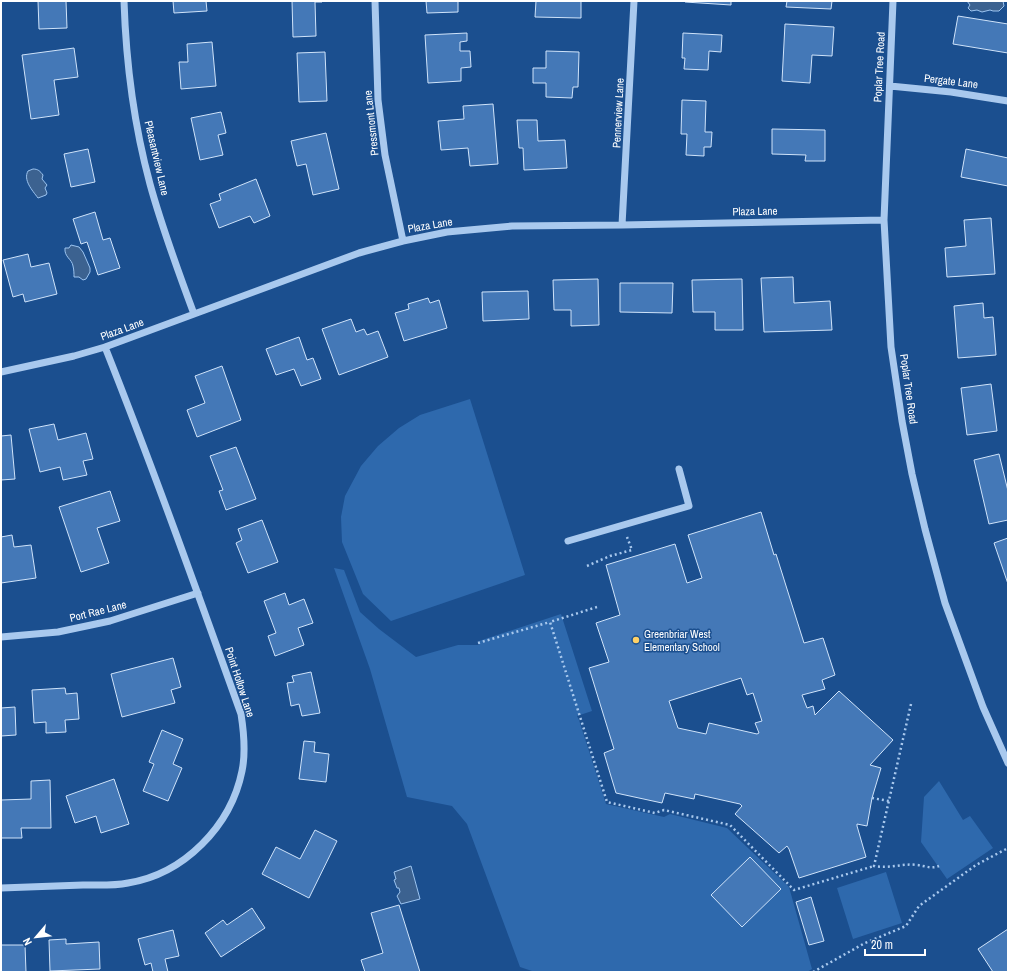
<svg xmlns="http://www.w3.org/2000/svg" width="1009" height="973" font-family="'Archivo Narrow',sans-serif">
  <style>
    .green { fill: #2e69ad }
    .water { fill: #3c6290; stroke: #9cc4f0 }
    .building { fill: #4478b7; stroke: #cfe3fa; fill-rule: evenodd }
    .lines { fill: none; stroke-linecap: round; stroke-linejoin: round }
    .path { stroke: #a9c9ee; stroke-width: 2.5; stroke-dasharray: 2 3; stroke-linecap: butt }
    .minor { stroke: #a9c9ee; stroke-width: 7 }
    .poi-dot { fill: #ffd166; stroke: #1b4f8f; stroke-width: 1.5 }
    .labels { text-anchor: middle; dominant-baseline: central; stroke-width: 3; stroke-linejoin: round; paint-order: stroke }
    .street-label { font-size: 11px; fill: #fff; stroke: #1b4f8f }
    .poi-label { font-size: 11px; fill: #fff; stroke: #1b4f8f; text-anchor: start }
  </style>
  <rect width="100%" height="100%" fill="#1b4f8f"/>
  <path class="green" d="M470,399L525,575L391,621L363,594L342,542L341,517L345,496L361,466L378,446L399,428L420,415Z
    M334,568L344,570L360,612L379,629L416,657L458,645H479V641L561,614L592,711L577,716L579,720L606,804L664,817L670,814L727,828L789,887L812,969L807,972H535L520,967L467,824L452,806L407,797L370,669Z
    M939,781L963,820L970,816L993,848L947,879L921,842L924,797Z
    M886,872L902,923L853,939L837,888Z"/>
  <path class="water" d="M967,1H1003L1004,6L999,11H993L990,10L982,12L977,10L971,11L968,8L970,5Z
    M33,169C38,169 40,171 43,175L42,179L47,185L45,188L47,193L46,195L38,198C32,190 23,180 28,171Z
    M71,245L79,247L83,252L90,268V272L86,279L83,280L79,277H74C74,274 74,270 73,266C72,259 64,257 65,248H69Z
    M411,866L420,899L401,904L397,896L400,892L399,888H397L394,880L396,879L394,872Z"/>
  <path class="building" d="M38,1H66L67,28L39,29Z
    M173,1H206L207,11L174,13Z
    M292,1H322V2H315L316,36L293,37Z
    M426,1H458V12L427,13Z
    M536,1H581V18L535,17Z
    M685,1H731V5L685,2Z
    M787,1H832L831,9L786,7Z
    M958,16L1008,24V53L953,44Z
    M785,24L834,27L832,56L812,55L810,83L782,81Z
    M467,33V41L460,42V51H470L471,67L461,68V81L428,83L425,35Z
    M683,33L722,35L721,52L709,51L708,70L684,69L685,58H682Z
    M212,42L216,86L181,89L179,62H188L187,44Z
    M74,48L78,77L54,80L59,115L31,119L22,55Z
    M546,51L579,52L578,87H573L572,98L546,97V83H533V68H546Z
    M325,52L327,101L299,102L297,53Z
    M682,100L706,101L705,132H712L711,147H704V156L686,155L687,134H681Z
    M493,104L498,164L470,166L468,148L441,150L438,121L464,119L463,106Z
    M221,112L226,133L218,135L223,155L200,160L191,118Z
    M517,120H537L538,141L565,140L567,168L524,170L523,148H519Z
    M772,129L825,130V161H805L806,155L772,154Z
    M326,133L339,189L313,195L306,164L297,166L291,141Z
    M88,149L95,182L71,187L64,154Z
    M966,149L1008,158V186L961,177Z
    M256,179L270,216L254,223L250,216L219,228L210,204L221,200L219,194Z
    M95,212L103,240L110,238L120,268L98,275L87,242L81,244L73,219Z
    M991,218L995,274L947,277L945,248L966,246L964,220Z
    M28,254L31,267L49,263L57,294L25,302L23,294L13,297L3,260Z
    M793,277L794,303L830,301L832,330L764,332L761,278Z
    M598,279L599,325L571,326V310H554L553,280Z
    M742,279L743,330H715V312H693L692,280Z
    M620,283H673L672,313L620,312Z
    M528,291L529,319L483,321L482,292Z
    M428,298L430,303L439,300L447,328L404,341L395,313L409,309L408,304Z
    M983,303L984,318L993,317L996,355L958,358L954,306Z
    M351,319L356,332L364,329L367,335L378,331L388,357L339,375L322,329Z
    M299,337L307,360L313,358L321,379L301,386L294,369L276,375L266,349Z
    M222,366L241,420L197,437L187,410L205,403L195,376Z
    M991,384L997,431L967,435L961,388Z
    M54,424L58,440L86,433L93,459L83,461L87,475L63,480L60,467L40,472L29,429Z
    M11,435L15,479L1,480V436Z
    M236,447L256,499L226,510L219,491L223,490L210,456Z
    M999,454L1008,491V520L989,524L974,460Z
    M110,491L120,521L97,528L109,563L81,572L59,507Z
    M761,512L774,555L776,554L804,643L823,638L835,675L822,680L825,689L802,695L807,708L813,706L815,715L839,691L893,740L870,765L881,768L872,798L867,826L857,824V826L866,857L799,878L789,849L787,846L779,853L735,814L742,806L740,804L695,794L694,799L665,793L662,803L616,793L604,753L614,749L589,668L609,662L596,623L620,615L606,565L675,544L687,583L702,578L688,535ZM741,678L747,695L753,693L762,721L755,723L759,733L757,734L709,723L706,734L678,728L669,701Z
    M262,520L278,562L248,573L236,543L242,540L238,529Z
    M12,535L14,547L31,545L36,578L1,583V537Z
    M1008,538V584L994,543Z
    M285,593L289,605L304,599L313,623L298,628L304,645L275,656L268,636L276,633L264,601Z
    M173,658L181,687L171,690L175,703L122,717L111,674Z
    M311,672L320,713L302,716L299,704L291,706L287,683L294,682L292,676Z
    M65,688L66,694L77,693L79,719L65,720L66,732L46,733V722L34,723L32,690Z
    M15,707L16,735L1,736V708Z
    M162,730L183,739L173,764L182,768L168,801L143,791L154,764L149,762Z
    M304,741L315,742L314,752L329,754L326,782L299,779Z
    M114,779L129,824L101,833L96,816L75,823L66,796Z
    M50,780L51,828H21L22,838H1V800L31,799V781Z
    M315,830L337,841L309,898L262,874L276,847L300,859Z
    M750,857L781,889L742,927L711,895Z
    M811,897L824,941L809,945L796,902Z
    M399,905L420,972H365L361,960L383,953L371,913Z
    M252,908L265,928L221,957L205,933L223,920L227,925Z
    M1008,929V972H993L978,949Z
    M173,930L179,956L165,959L168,972H153L151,963L145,965L138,939Z
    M66,939V944L99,942L100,969L50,971L49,940Z
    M1,945H25L26,972H1Z"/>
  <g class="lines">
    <path class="path" d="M587,566L610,556L632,550L627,537
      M597,607L550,622L607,802L655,813L664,810L730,825L794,890L874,866
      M478,643L550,622
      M911,704L874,866C890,869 902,863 917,865C926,866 931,869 939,866
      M872,798L889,801
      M813,972L865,943L906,926L919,906L976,865L1008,848"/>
    <path class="minor" d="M124,1C126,62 134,125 150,184C162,228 178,271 194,314
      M375,1L378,100L385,155L403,241
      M893,1L884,220L891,347L902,421L912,474L925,529L945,603L983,707L1008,763
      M890,86L951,92L1008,101
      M622,225L634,1
      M1,372L74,356L105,347L359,253L403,241L447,232L512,226L622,225L884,220
      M568,541L689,506L679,469
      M1,637L58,632L110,621L198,593
      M1,888C28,887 55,886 83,885C98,885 113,886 128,883C184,874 231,826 242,771C246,752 244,733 241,714C197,591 153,468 105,347"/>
  </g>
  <circle class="poi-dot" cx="636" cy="640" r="4"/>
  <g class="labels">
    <g class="street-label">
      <text transform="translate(879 67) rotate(-87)">Poplar Tree Road</text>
      <text transform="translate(951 81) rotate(7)">Pergate Lane</text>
      <text transform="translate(618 113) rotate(-87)">Pennerview Lane</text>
      <text transform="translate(371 123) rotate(-96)">Pressmont Lane</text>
      <text transform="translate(157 158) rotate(77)">Pleasantview Lane</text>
      <text transform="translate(755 211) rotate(-1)">Plaza Lane</text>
      <text transform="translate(430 225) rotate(-10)">Plaza Lane</text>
      <text transform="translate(122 329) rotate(-20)">Plaza Lane</text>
      <text transform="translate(909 389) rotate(82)">Poplar Tree Road</text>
      <text transform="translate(98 611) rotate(-14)">Port Rae Lane</text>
      <text transform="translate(240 682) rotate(72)">Point Hollow Lane</text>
    </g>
    <g class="poi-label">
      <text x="644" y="634">Greenbriar West<tspan x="644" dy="13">Elementary School</tspan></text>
    </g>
  </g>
  <rect width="1009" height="973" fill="none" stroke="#ffffff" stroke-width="4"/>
  <g transform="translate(36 937) rotate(242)" stroke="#1b4f8f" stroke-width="3" paint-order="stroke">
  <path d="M0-3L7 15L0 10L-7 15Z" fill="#ffffff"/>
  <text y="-6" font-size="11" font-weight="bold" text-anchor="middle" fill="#ffffff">N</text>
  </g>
  <path d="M865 949v6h60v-6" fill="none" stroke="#ffffff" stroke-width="2"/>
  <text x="871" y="949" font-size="12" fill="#ffffff" stroke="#1b4f8f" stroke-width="3" paint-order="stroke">20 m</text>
</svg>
